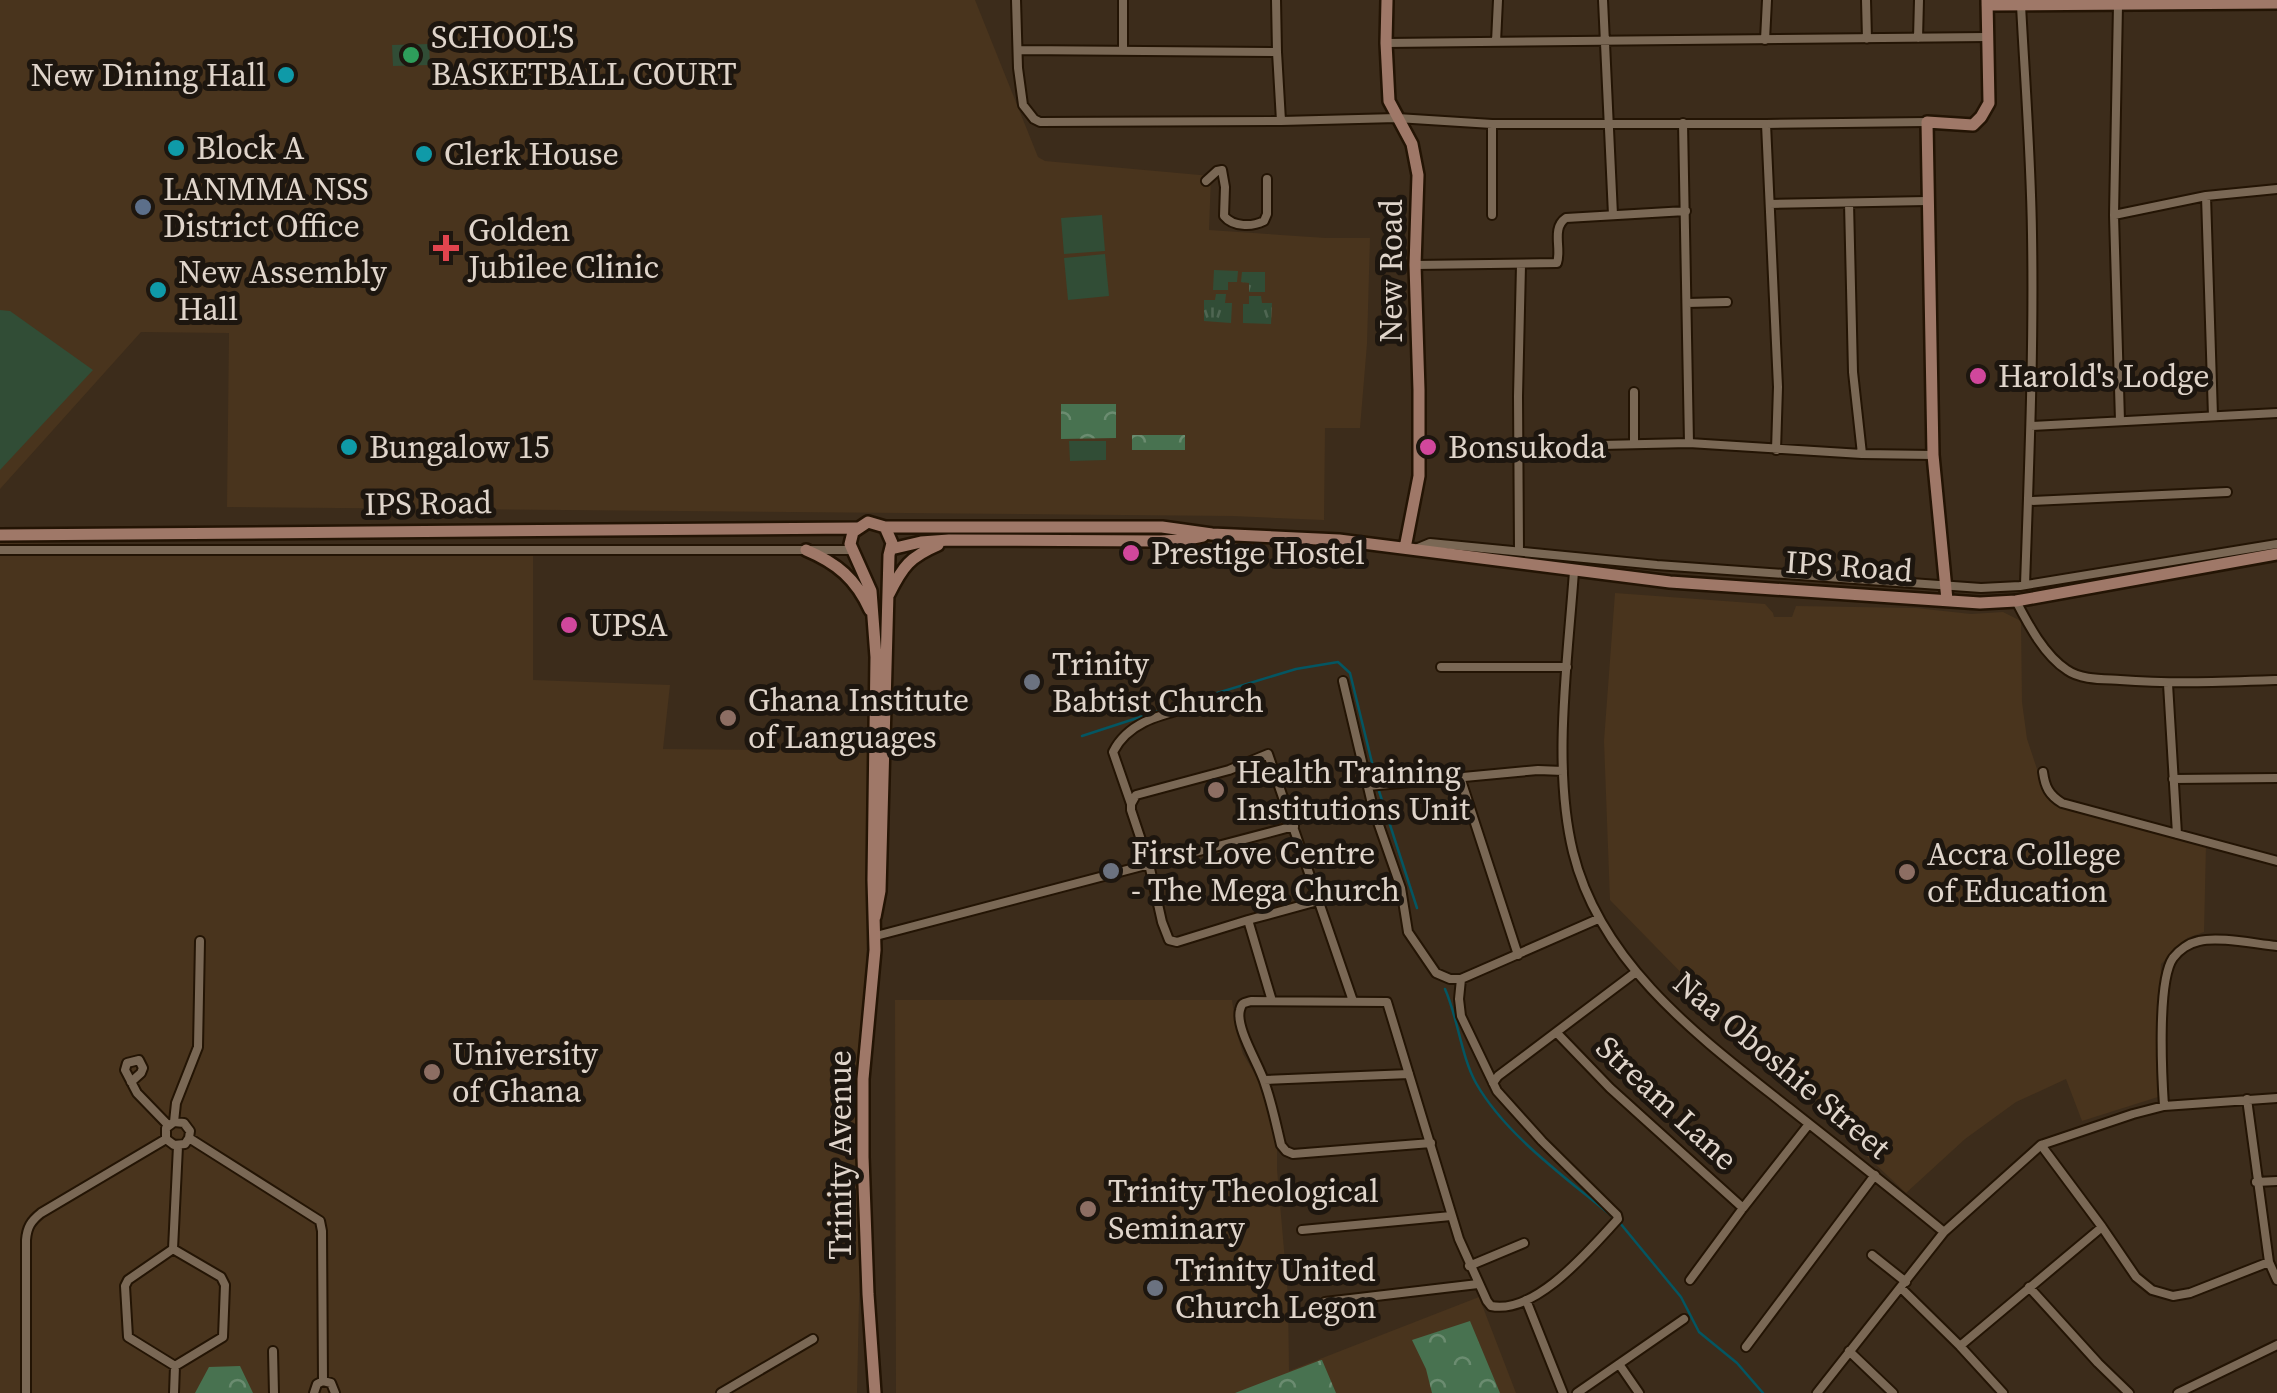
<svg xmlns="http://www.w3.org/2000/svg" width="2277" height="1393" font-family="'Source Serif 4',serif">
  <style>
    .built { fill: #49341d }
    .grass { fill: url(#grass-tufts) }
    .forest { fill: url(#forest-crowns) }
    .pitch { fill: #314d36 }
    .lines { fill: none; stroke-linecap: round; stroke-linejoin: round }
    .stream { stroke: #045662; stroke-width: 2.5 }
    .street-casing { stroke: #231404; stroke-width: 12 }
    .secondary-casing { stroke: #231404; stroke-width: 16 }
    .street { stroke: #7a6855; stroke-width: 8 }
    .secondary { stroke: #9f7868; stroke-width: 11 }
    .leisure-dot { fill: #2e9e5b; stroke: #1d160f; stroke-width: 4 }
    .culture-dot { fill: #0f9aa8; stroke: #1d160f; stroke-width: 4 }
    .service-dot { fill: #5c6f8a; stroke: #1d160f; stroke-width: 4 }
    .health-dot { fill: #e0444e; stroke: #1d160f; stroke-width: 4 }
    .hotel-dot { fill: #d1479c; stroke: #1d160f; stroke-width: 4 }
    .worship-dot { fill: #6b7280; stroke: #1d160f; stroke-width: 4 }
    .education-dot { fill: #8d6e63; stroke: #1d160f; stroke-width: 4 }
    .labels { text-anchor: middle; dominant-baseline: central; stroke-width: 10; stroke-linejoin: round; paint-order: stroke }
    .poi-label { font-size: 32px; fill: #e0d5cb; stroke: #1d160f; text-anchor: start }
    .street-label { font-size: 32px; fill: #e0d5cb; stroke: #1d160f }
  </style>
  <defs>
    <pattern id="grass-tufts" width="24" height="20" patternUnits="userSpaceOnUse" patternTransform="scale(2.5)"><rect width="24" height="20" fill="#314d36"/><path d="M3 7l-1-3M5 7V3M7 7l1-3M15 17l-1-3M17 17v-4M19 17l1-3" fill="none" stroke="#4f6652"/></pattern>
    <pattern id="forest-crowns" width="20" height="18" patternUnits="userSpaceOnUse" patternTransform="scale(2.5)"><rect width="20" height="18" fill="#487250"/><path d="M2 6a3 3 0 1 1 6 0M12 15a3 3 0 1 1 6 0" fill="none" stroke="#6b8c70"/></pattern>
  </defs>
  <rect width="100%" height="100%" fill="#3c2c1b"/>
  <path class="built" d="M0,0H975L1038,157L1045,161L1211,176L1209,230L1326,238H1370L1367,344L1360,428H1325L1324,520L1233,516L227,507L229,333L141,332L0,489Z
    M0,543L533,551V680L670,685L663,749L871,751L857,1393H0Z
    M1615,593L1765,604L1773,613L1774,617H1792L1796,606L1916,608L1971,614L2003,612L2021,621L2022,702L2027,739L2044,790L2052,802L2206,845L2204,932L2187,938L2161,964L2158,1097L2082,1121L2066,1079L2016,1102L1965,1139L1906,1193L1788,1082L1610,900L1604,741Z
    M895,1000H1232L1236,1030L1243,1054L1266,1092L1277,1148V1169L1288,1296L1289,1371L1479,1297L1516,1393H896Z"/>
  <path class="grass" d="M1214,270L1238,271L1237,282H1228V290H1213Z
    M1242,272H1265V292H1249V283L1241,282Z
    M1216,294H1226L1225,303H1232L1231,323L1204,321V300H1215Z
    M1249,296H1261L1262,303H1272L1271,324L1243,323V304H1249Z"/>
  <path class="forest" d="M1061,404H1116V438L1061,439Z
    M1132,435H1185V450H1132Z
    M1470,1321L1500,1393H1432L1426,1369L1412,1340Z
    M1322,1360L1336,1393H1235L1321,1360Z
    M240,1366L253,1393H195L209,1367Z"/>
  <path class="pitch" d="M429,44L430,65L393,66L392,45Z
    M1102,215L1105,251L1064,254L1061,218Z
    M1105,254L1109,296L1068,300L1064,258Z
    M0,310L10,311L93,370L0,470Z
    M1069,441H1106V460L1070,461Z"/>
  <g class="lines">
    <path class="stream" d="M1191,701L1296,669L1338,662L1350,673L1376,779
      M1082,736L1171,707
      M1379,791L1417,908
      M1445,989C1458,1018 1461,1056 1476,1083C1506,1136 1568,1179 1614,1218
      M1620,1223L1681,1297L1699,1332L1737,1363L1763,1393"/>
    <defs>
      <path id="street" d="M1016,0L1018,68L1023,105L1034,119L1040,122L1281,121L1397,118L1492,124H1766L1927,122
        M1123,0V51
        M1276,0L1277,52L1281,121
        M1603,0L1613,215
        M1866,0L1867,39
        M2021,5C2025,81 2031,157 2032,234C2034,351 2029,468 2025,585
        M2118,5L2114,215L2120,421
        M1918,38L1919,0
        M1765,40L1767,0
        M1496,42L1498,0
        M1386,43L1987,37
        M1018,50L1277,52
        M1683,123L1689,443
        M1766,124L1778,387L1776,450
        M1206,181L1217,171L1222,170L1225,187L1224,216C1233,227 1252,227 1264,221L1267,214V179
        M2206,196L2213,416
        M1849,203L1853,372L1862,454
        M1770,204L1927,201
        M1492,215V124
        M2114,215L2206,196L2277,189
        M1415,265L1557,263C1562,249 1551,228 1566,218L1686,211
        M1687,303L1727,302
        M2031,426L2277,413
        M1634,444V392
        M1518,447L1689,443L1862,454L1933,455
        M2030,501L2227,492
        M1418,548L1430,543L1657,565L1981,588L2020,586L2277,544
        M0,550H850
        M1519,551L1518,396L1521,265
        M1574,571C1568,659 1552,766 1573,852C1601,966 1702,1039 1789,1108C1841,1149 1893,1190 1944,1232
        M2016,601C2028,624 2044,655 2067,670C2081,680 2103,679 2120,680C2173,684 2224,682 2277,680
        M1441,667H1567
        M1343,681L1373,808L1401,888L1408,932L1436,973L1450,979H1461L1598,919
        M2168,684L2177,834
        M2043,772C2045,787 2049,795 2062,803L2277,861
        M1460,777L1518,955
        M2173,779L2277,778
        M1368,786L1538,770L1563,771
        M1131,804L1113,752C1128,722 1160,715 1191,707
        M1318,901L1248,920L1177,942L1169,940L1162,922L1149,864L1131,810V804L1136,795L1229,770L1268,754L1353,1001
        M1248,920L1272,1001
        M876,936L1294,826
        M1557,1033L1610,1088L1743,1208
        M1264,1080L1409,1074
        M131,1082L141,1073L143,1068L139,1060L127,1063L125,1070L137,1093L168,1125
        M1493,1083L1498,1076L1636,972
        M2247,1099L2269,1262L2277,1280
        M2164,1106C2162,1076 2157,981 2173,958C2179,950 2189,943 2199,941C2219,936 2255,944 2277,946
        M174,1122L176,1103L198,1047L200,941
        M189,1138L185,1144L174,1145L166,1139V1128L174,1122L184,1123L190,1131L189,1138L320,1221L322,1231L323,1381
        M1431,1143L1293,1154L1286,1151L1281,1145C1276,1124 1272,1104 1265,1084C1260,1066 1235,1028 1240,1010C1242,1002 1244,1003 1251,1001L1387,1002L1459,1239L1487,1301L1491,1306C1536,1315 1590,1249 1618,1219L1617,1215L1542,1141L1497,1091L1461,1016L1459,999L1461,979
        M2041,1145L2102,1227L2136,1277L2152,1290L2173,1296L2190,1293L2269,1262
        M2256,1182L2277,1181
        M1302,1230L1451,1216
        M173,1249L221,1277L225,1285L223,1337L175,1366
        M1872,1255L1906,1282
        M1469,1266L1524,1243
        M1690,1280L1743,1208L1809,1124
        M2029,1287L2098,1363L2129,1393
        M1901,1288L1960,1346L2003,1393
        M1526,1300L1563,1393
        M1325,1302L1478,1284
        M1960,1346L2102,1227
        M1746,1347L1875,1175
        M273,1351L274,1393
        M1849,1351L1893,1393
        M1619,1364L1639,1393
        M26,1393V1240C27,1227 31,1221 41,1213L166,1139
        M174,1393L175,1366L128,1337L125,1286L128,1280L173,1249L178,1146
        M314,1393L317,1384L323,1381L331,1383L335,1393
        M721,1393L813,1339
        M1577,1393L1684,1319
        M1817,1393L1944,1232L2041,1145L2133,1114L2164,1106L2277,1098
        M2178,1393L2277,1345"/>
      <path id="secondary" d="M1387,0L1386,43L1389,101L1412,144L1418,175L1415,265L1419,390V476L1405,548
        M1987,5L2277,3
        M885,527H1162L1212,534L1339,540L1670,582L1980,603L2016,601L2277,554
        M0,535L857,528
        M891,549L921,542L949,540L1160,541L1183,540L1203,536
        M806,550C837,563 856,579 870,610
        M889,594C903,566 910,557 938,545
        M1947,600L1933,455L1927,122L1973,125L1981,117L1989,103L1987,0
        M875,917L880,891L889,555L892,543L885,527L868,522L853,532L850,544L871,591L876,657L873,880L875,950L863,1079V1157L868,1294L875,1393"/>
    </defs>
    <use href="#street" class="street-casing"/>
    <use href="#secondary" class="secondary-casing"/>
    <use href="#street" class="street"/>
    <use href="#secondary" class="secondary"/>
  </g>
  <circle class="leisure-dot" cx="411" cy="55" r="10"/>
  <g class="culture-dot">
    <circle cx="286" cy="75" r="10"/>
    <circle cx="176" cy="148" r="10"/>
    <circle cx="424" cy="154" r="10"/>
    <circle cx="158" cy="290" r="10"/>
    <circle cx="349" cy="447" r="10"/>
  </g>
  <circle class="service-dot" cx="143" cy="207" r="10"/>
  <path class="health-dot" d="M441 233h10v10h10v10h-10v10h-10v-10h-10v-10h10z"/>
  <g class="hotel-dot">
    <circle cx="1978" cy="376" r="10"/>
    <circle cx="1428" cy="447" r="10"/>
    <circle cx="1131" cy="553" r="10"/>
    <circle cx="569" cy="625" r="10"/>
  </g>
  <g class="worship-dot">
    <circle cx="1032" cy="682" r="10"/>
    <circle cx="1111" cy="871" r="10"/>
    <circle cx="1155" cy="1288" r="10"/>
  </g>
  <g class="education-dot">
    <circle cx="728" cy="718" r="10"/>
    <circle cx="1216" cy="790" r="10"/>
    <circle cx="1907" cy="872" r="10"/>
    <circle cx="432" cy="1072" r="10"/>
    <circle cx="1088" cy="1209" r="10"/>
  </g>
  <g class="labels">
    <g class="poi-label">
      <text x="431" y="37">SCHOOL'S<tspan x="431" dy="37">BASKETBALL COURT</tspan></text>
      <text x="266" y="75" text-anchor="end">New Dining Hall</text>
      <text x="196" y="148">Block A</text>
      <text x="444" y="154">Clerk House</text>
      <text x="163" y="189">LANMMA NSS<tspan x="163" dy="37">District Office</tspan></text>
      <text x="468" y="230">Golden<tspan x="468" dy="37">Jubilee Clinic</tspan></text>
      <text x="178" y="272">New Assembly<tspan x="178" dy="37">Hall</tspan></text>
      <text x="1998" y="376">Harold's Lodge</text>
      <text x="369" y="447">Bungalow 15</text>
      <text x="1448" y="447">Bonsukoda</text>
      <text x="1151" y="553">Prestige Hostel</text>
      <text x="589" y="625">UPSA</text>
      <text x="1052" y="664">Trinity<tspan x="1052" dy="37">Babtist Church</tspan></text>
      <text x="748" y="700">Ghana Institute<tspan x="748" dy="37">of Languages</tspan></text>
      <text x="1236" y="772">Health Training<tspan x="1236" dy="37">Institutions Unit</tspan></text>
      <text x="1131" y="853">First Love Centre<tspan x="1131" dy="37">- The Mega Church</tspan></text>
      <text x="1927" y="854">Accra College<tspan x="1927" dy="37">of Education</tspan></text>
      <text x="452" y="1054">University<tspan x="452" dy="37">of Ghana</tspan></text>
      <text x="1108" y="1191">Trinity Theological<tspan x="1108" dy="37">Seminary</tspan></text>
      <text x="1175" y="1270">Trinity United<tspan x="1175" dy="37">Church Legon</tspan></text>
    </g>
    <g class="street-label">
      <text transform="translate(1391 271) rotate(-90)">New Road</text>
      <text transform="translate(428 503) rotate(-1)">IPS Road</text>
      <text transform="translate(1849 566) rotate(4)">IPS Road</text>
      <text transform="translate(1782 1065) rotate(40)">Naa Oboshie Street</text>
      <text transform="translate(1667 1103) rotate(43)">Stream Lane</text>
      <text transform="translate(840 1155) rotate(-90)">Trinity Avenue</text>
    </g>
  </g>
</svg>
